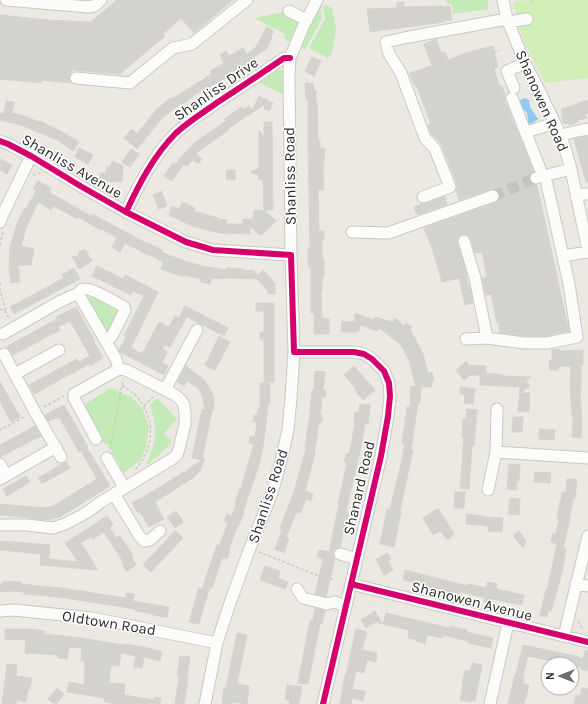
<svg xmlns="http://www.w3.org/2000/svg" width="588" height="704" font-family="Karla,sans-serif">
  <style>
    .green { fill: #c4eab8 }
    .pitch { fill: #d0eeb5 }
    .water { fill: #8fcaf4 }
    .building { fill: #d3d2cd; stroke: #d6d4ce }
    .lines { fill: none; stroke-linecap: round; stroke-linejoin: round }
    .minor-tunnel { stroke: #c5c3be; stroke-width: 11; stroke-dasharray: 11 5.5; stroke-linecap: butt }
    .minor-casing { stroke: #c8c8c7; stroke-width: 13 }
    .path { stroke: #cacac9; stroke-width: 1.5; stroke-dasharray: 3 2; stroke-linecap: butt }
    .minor { stroke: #fcfcfb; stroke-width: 11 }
    .cycleway-casing { stroke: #fff; stroke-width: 8 }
    .cycleway { stroke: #d6006c; stroke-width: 6 }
    .labels { text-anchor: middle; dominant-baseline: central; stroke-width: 3; stroke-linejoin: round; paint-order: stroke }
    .street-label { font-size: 15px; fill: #2c2c2c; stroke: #fff }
  </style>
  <rect width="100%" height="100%" fill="#ebe9e2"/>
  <path class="green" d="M446,0H488V9L453,14L452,4L446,3Z
    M320,5L322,6L321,8L322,19L305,50L299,45Z
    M325,5L332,8L336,30L332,54L328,58L309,48L325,19L323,8Z
    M284,12L301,23L291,43L284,38L285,34L254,18Z
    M277,68L280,69L283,71L285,94H282L259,82V80Z
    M88,292L121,308L110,334H106L86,299L90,297Z
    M111,388L131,397L143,409L149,428L146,448L140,461L123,473L109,446L99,440L82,406Z
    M157,398L177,419L164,433L172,442L158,456L145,466C157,442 158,430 150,405Z"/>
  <path class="pitch" d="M529,0H588V78L545,83L524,41L518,26L521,16L516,15L513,2Z"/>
  <path class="water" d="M525,98L529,100L530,107L538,119L531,124L528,123L527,113L520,105L519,102L522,99Z"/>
  <path class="building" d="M117,0H233L194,33L181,18L163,34L165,36L120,74L72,70L69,78L71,83L41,80V83L0,79V15L47,20L91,22Z
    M397,2H404V7L442,6V7L450,6L452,20H444V22L370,32L367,9L397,8Z
    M267,27L274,31L271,36L272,37L266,50H264L250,60L251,61L232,72L233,74L196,94L183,104L182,103L163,117L137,149L124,138L132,129L137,134L157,109L172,97L173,98L212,74L210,71L224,63L220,55L226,51L229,56L243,48L247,54L256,47Z
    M436,39L441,53L445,52L448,60L468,52L493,46L498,67L494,69L500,87L502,86L505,96V101L534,172L529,176V180L531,183L534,185H537L569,331L546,336H524L499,333V323H497L491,294L486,295L482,278L487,277L482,252L475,253L471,239L469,236L466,234H462L459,236L457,239V243L466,271L468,285H469L473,303L465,305L459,278L442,282L432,248L424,228L495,203L499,200L500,197L499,193L497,190L495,189H491L459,200L456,191L457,188V184L442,146L436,138H435L431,134L428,125L431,124L417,87L415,86L409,73L432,66L424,44Z
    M312,57L321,61L314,76L305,71Z
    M305,83H313L314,91H316V102H317L318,140H320V148H325L323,170L324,190H318L319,231H324V239H322V259H324V277H322V293H321L322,318L329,319V334H314V313H311V267H308V248H310L308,144V99H306Z
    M259,96L273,103L269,111L264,109V105L227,129L229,130L196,153L202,159L198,164L193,160L187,166L184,164L172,181L164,176L173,163L175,164L194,143L226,121L224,119L242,107L244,109L249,106L252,110Z
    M588,100V113L585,114L587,118L578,120V122L569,125V123L564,124L561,116H563L561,109L578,104V103Z
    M6,101L14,102L12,113L25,116L39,122L40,121L62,132L79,142L73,151L59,141L43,134L21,125L0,120V113L4,114Z
    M264,122H272L273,210H264L263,180H259V175L250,172L259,168V130L264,137Z
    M588,136V182H586L574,139Z
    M79,148L93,155L88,164L75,157Z
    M131,149L139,154L130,167L122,162Z
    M0,159L12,165L7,174L0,170Z
    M113,161L123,166L122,182L106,181V180L100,179V173H106L107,167H110Z
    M227,170H235V180L226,179Z
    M38,181L51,188L49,192L68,203L91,216L92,214L148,244V243L162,250L161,252L182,260H181L202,266L226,270V268L242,269V270L254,271L258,275L263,270L275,283V294H268V291L257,279L222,278V279L211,278L210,284L201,282V279L187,276L184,275L183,277L161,269L163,262L148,254V255L125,243L120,252L112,247L117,238L102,229L101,230L78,217L77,219L54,206L51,210L38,202L26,228L21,246L34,249L31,265H18L20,282L11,283L9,268L10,247L18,221L25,208L26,209L36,191L33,189Z
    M161,191L167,206L159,209L153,195Z
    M445,196L447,204L417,215L414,207Z
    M182,202L195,208L194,211L218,218V219L227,220L226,224H243V219H253L254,210H264L276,221L261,236L250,226V234L227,233V234L211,231L192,226L169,215L172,206L179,209Z
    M85,249L92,261L79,269L72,256L78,257L79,252Z
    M97,266L123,279L125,275L158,292L131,348L142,354L159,322L169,327L175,316L179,318L185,306L228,328L224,336L187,317L170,347L165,345L162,349L167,352L162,363L168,366L164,375L139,362L120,352L119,350L126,337L124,336L144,296L133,291L131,295L92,276Z
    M74,268L80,279L14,314L10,307L64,278L62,275Z
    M256,303H274V382H264V339H260V332H264V311H256Z
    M76,307L95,341L94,342L103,358L90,366L89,364L34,394L29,385L77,359L79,362L90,356L70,321L58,327L60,330L13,355L10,350L6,347L57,319L56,317Z
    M355,313L374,320L375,317L392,322L395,318L404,326L406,323L412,327L410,329L423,354L428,373L432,372L434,380L432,381V387H421L420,403H418L411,450H413L400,511L401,512L394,547L380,544L387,509H390L401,464L405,443H402L405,422L407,407H410L411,386L416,387L409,360L401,345L379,328L377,331L360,325V330H357V332H341L342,321L355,322Z
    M219,336L230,342L215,370L205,365Z
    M552,349H560V351L583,350V365H581V390H580L582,424L581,438L572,437L573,415H572L570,384L571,366L558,367V370H550L549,360H552Z
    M466,361L469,365L486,366V373L503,375V376L531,377L526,381L530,386L521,393H530L529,412L518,411L520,387L480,385V375H470L464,380L456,370Z
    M186,366L204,380L212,392L214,398V410H212L202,460L205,458L200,471L191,480V479L155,502L164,519L149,527L140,512L138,513L132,503L139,499H140L184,472V473L191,467L202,460L192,458L202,409L205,410L203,399L201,393L198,388L187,381L184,386L177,382Z
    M354,366L375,390L363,400L355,390L356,389L344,375Z
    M315,371L325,372L323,390L326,391L325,398L322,397L320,415H322V422H319L314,457L305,491L313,494L311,501L306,499L301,513L297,512L286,537L289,538L284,553L275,549L282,530L280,528L294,492L306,449H305L310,413L312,390H314Z
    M0,382L20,417L11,422L0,402Z
    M260,383H270V403H268L266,424L262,453L258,468L243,512L244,513L238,527H237L229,549L230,550L227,559L222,558L212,588L210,587L204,606L199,624L189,622L199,588L202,589L217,545L219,546L228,523L224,521L227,514L232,516L236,504L235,503L240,488L241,489L248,464L254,444L249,443L250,436L255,437L257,422H253L254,415H257L258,408H260Z
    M460,387L475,389L473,404L464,403L465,394H460Z
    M360,404L370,405L368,424L365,423L362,443L346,512L349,513L345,528H344L340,547L335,549L333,552V556L335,559L326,597L315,594L323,559L317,557L319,550L329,552L339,504H338L347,462H344L346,454H349L352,441L355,421H354L355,412H359Z
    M64,405L88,447L87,448L110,486L60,517L48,520L0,515V504L46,508L53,506L97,479L81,451L79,452L59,417L48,421L45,415Z
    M467,409L477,410L474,446H472L469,489L460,488L464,438H462L463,419H466Z
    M513,417H523L522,432H512Z
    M35,426L41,436L0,457V445Z
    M539,429L555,430L554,440L539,439Z
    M66,462L70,468L42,484L38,478Z
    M509,464L520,465L519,481L517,480L516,490L507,489Z
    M535,472L551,473L550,483L534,482Z
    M26,476L30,482L7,496L3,489Z
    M567,479L577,480L575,499L573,498L569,523L563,549H566L562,573L551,611H548L547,617L540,615L546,590L547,591L557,544L551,542L553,533L556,534L559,519L557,518L560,501H561L562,492H566Z
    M455,492H465L464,508H454Z
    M510,498L520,499L519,515L508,514Z
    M438,508L454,534L448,540L440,531L433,535L423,518Z
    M176,511L183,522L175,528L167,517Z
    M467,514L483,516L482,517L503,518L502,532L488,531V526L466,524Z
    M107,516L113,525L110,528L116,538L120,536L132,554L133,560L136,565L127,571L123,566L122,560L104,532L93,539L90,537L81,543L98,570L40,565L41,554L0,550V541L50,545L49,559L78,562L65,543Z
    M175,531L183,538L151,572L143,565Z
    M519,531L526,541L523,548L513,535Z
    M388,553L391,559L388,561L393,570L384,575L376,559Z
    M265,566L280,571L278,578L288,582L285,589L260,580Z
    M405,570L468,586V584L486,588L487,582L497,584L496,589L524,595L522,605L492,599L491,603L484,602L485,598L460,592L459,594L423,586V585L403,580Z
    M11,581L21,582V584L62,588L118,597L126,598V593L134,594L133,601L169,607L167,617L153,615V614L135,611V609L98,603L57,597L24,594V592L11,591L0,592V584H3V582Z
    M315,608L325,611L322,624H320L308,684L298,683L310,620L313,621Z
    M375,611L382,624L376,622L366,628L361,620Z
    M386,613L449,628L450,626L467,630L466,632L493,638L491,648L468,643V641L443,635V638L427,635L425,644L416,641V640L408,638L409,630L383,624Z
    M5,629H30L44,631V634L81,638L124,645V644L145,647L162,652L160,661L144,657L142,668L134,667L136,656L121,653L119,666L111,665L109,683L125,684L124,695L154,700V697L161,698L160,704H116L104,702V698L67,692L69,682L84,685L85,661H81L82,648L69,647L67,659L58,658V655L25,653L26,640L5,639Z
    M356,629L367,632L362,650L377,653L376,662L367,660L364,673L356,671L352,689L365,691L363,701L352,698L351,704H340L345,675H346Z
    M237,633L247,635L237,684L249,686L247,704L232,702V704L222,703L224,688H226Z
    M523,645L571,655L579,657V658L583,659L585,650L588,651V671L581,669V667L572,665V664H567L556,662L528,656L523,675L524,676L523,683L529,685L526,698H525L524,704H508L515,674H516Z
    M180,656L190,657L187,677H188L187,687L184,704H175L179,677L177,676Z
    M472,663L482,665L475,701L472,700V702L460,700L463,685H462L465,670L470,671Z
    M7,664L17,665L16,676L32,678L30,689H28L26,702L17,700L16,704H2Z
    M287,685L302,687L299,704H289L290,701L285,699Z
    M57,688L64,694L56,704H54L48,699Z
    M582,688L588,689V704H574L576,695L580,696Z"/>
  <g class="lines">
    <path class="minor-tunnel" d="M493,196L536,178"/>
    <defs>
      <path id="minor" d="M6,0L88,7L94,6L101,0
        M503,0L507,19L525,63L540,92L561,136L570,165L588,250
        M289,11L307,20
        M508,22L527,19
        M76,78L130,83L173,48L192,44L247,0
        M514,88L507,71L525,63
        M512,98L540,169
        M526,132L555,123
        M561,136C569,132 579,131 588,129
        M0,141L8,144L31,156L82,187L126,212L186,242L213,250L291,255
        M536,178L571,169
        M423,197L450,187L435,149L425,138L401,73L389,54L386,42L409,37L507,19
        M576,197L583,194H588
        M126,212C139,184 154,155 176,133C189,121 204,112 218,102C240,88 262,73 284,58H290
        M0,222L3,214L31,156
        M352,232L388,233L493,196
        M464,241L475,278L487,338
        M563,256L588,252
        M77,295C79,292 81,289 85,289C92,288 117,303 124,307L125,310L112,336L106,341
        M3,334L59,302L74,295H79L116,359L119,369
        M466,339L487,338L524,343H547L577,337L569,284L547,184
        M294,352H354L364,354L372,359L384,371L389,383L390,396L388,416L381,456L323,704
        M4,354L35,412L61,457
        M15,374L59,350
        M165,390L197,330
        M496,452L588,458
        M107,458L124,487
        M0,464L6,475
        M0,479L56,447
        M488,490L496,452L497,409
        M114,494L140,537L144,541L150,540L160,531
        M0,525H27L53,528L65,524L86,513L101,502L172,459L177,455L179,449L185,424V413L184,405L181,400L175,395L126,370L119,369L74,394V398L96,439
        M340,554L357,559
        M351,584L588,642
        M576,584L588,586
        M297,589L303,598L327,604L334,602L346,606
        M0,611L14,610L92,618L217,643
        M564,636L588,536
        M205,704L217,643L230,603L250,548L272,493L281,461L288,430L291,398L294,352L291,255L289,75L290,58L303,27L317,0
        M490,704L508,623"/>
    </defs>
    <use href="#minor" class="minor-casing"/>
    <path class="path" d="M530,3L535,0
      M494,52L500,50
      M33,175L40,173
      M0,245L3,231
      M0,283V290L6,312
      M0,309L6,312L9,319
      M122,386C129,389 136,395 141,402C156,425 153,449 135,470
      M144,406L154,396
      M44,407L65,395
      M0,429V430L26,416
      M110,449L123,379
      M259,552L319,576
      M331,579H333
      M578,621L583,630"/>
    <use href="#minor" class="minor"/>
    <defs>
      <path id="cycleway" d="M0,141L8,144L31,156L82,187L126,212L186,242L213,250L291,255L294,352H354L364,354L372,359L384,371L389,383L390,396L388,416L381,456L323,704
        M126,212C139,184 154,155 176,133C189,121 204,112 218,102C240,88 262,73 284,58H290
        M351,584L588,642"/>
    </defs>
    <use href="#cycleway" class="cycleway-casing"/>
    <use href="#cycleway" class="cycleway"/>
  </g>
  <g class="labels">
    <g class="street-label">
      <text transform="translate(216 89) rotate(-35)">Shanliss Drive</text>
      <text transform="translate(542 101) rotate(66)">Shanowen Road</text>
      <text transform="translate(72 166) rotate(30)">Shanliss Avenue</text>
      <text transform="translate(290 176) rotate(-91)">Shanliss Road</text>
      <text transform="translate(359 488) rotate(-77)">Shanard Road</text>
      <text transform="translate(268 496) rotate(-72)">Shanliss Road</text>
      <text transform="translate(472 601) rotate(14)">Shanowen Avenue</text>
      <text transform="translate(109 623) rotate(9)">Oldtown Road</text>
    </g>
  </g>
  <g transform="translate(560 676) rotate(270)"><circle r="19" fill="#ffffff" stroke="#ababab"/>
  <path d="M0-3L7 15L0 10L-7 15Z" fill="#6f6e6c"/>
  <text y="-6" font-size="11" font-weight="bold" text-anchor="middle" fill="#2c2c2c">N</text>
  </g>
</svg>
